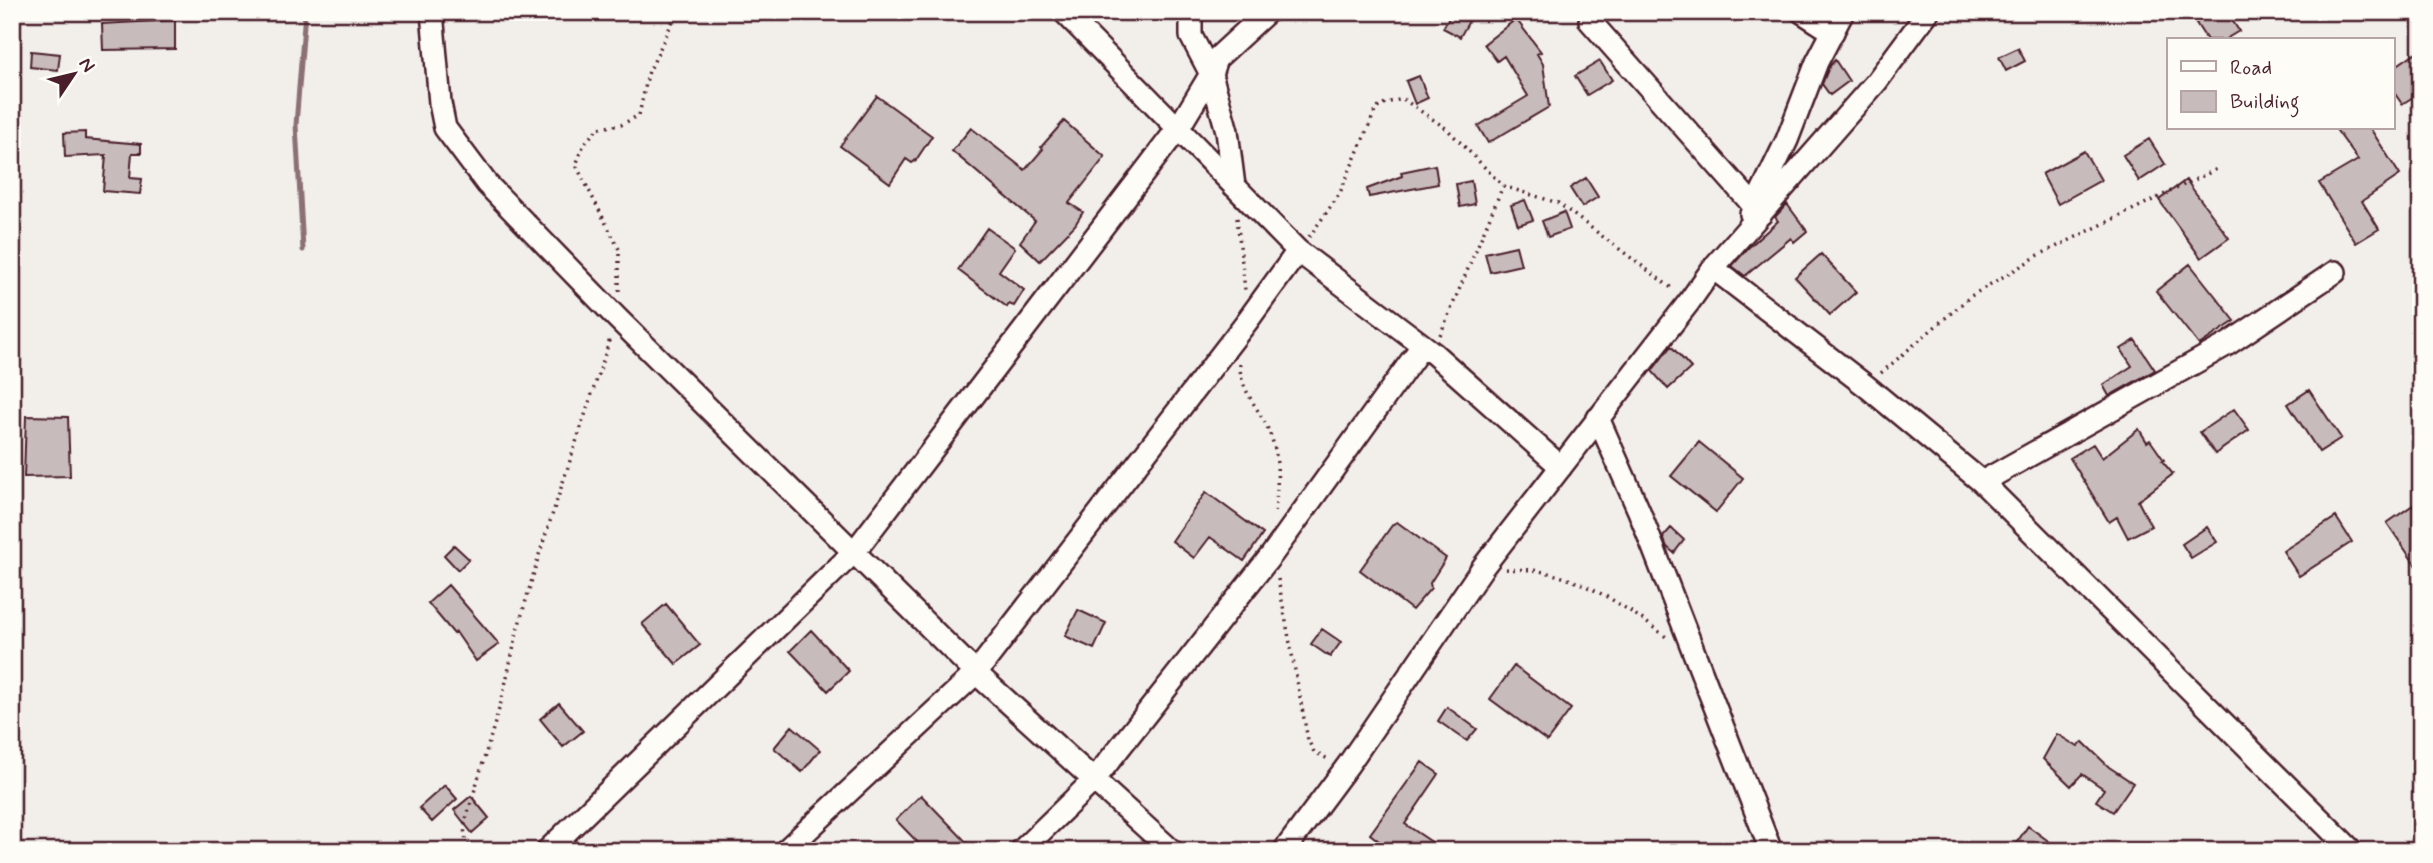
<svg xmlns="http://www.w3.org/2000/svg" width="2433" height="863" font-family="Mynerve,sans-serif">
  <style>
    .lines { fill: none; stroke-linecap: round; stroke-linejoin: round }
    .stream { stroke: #8b6f75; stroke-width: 5 }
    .building { fill: #c8bbbb; stroke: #4a1f2b; stroke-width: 2 }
    .minor-casing { stroke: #4a1f2b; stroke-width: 26 }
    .path { stroke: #4a1f2b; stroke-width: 3.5; stroke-dasharray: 2 5; stroke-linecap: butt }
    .minor { stroke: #fdfcf7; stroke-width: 21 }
  </style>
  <rect width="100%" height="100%" fill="#f2efeb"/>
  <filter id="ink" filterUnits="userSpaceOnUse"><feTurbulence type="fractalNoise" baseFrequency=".0143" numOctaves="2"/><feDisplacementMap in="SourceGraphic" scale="14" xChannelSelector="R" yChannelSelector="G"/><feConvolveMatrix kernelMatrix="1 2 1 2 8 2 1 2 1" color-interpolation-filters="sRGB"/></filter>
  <g filter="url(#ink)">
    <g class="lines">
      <path class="stream" d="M303,250L296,125L305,12"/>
    </g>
    <path class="building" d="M1452,12L1469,21L1460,37L1443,28Z
      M2199,12H2227L2239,31L2224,40H2207L2196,23L2203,18Z
      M1516,19L1541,52L1537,54L1543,64L1549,107L1488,143L1478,126L1528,96L1504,56L1497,61L1484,44Z
      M175,20V49L103,50L102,24Z
      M2018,48L2025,61L2006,71L1999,57Z
      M2421,49V92L2402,104L2393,91V68Z
      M31,51L60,54L58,70L30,67Z
      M1835,60L1849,81L1830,95L1822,84L1829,67Z
      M1600,61L1612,80L1587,95L1575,76Z
      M1419,76L1428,98L1415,104L1406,81Z
      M877,96L932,136L916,160L912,163L906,159L890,183L840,146Z
      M1064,121L1105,157L1069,203L1083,212L1075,225L1040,261L1020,242L1035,221L952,151L971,128L1025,170L1043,149L1041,147Z
      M2335,128H2370L2400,175L2362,201L2379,229L2356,243L2319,183L2358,160Z
      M85,132V139L141,144V153H132L130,178L142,179L140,194L103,191L106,155L65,157L64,133Z
      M2149,139L2165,164L2139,181L2123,155Z
      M2084,151L2101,180L2058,204L2042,174Z
      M1435,165L1438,184L1369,197L1367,189L1402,176L1401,172Z
      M1586,178L1598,197L1582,207L1570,188Z
      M2186,180L2229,238L2201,258L2159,200Z
      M1471,181L1475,204L1460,207L1456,184Z
      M1525,200L1533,220L1518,225L1511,205Z
      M1787,204L1807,231L1794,242L1791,238L1745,276L1732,266L1748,248L1778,221L1775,217Z
      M1564,212L1570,229L1548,237L1542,221Z
      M987,228L1015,248L999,271L1024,290L1014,306L1009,304L1007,307L958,270Z
      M1516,246L1521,265L1490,272L1485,253Z
      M1821,254L1856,292L1830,315L1795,277Z
      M2190,264L2235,321L2199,345L2156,291Z
      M2135,340L2155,370L2109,396L2103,385L2132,366L2121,349Z
      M1671,346L1691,368L1668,389L1652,371Z
      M2309,390L2341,438L2319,452L2288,404Z
      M2234,409L2249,430L2215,454L2200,432Z
      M26,416L68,417L70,476L24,477Z
      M2139,429L2147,442L2150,440L2164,460L2162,461L2173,474L2138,501L2151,526L2128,538L2117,517L2109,522L2070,458L2093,444L2102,458Z
      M1699,442L1743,478L1716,512L1671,476Z
      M1206,492L1263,534L1244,561L1210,537L1194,558L1172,541Z
      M2413,505L2421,517V573L2387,523Z
      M2336,517L2352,542L2299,576L2283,551Z
      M1397,522L1446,558L1430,583L1431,588L1412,610L1360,570L1393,524Z
      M2207,527L2217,542L2191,558L2182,544Z
      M1671,528L1684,540L1674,553L1667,547L1663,537Z
      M454,545L469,559L458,570L444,555Z
      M448,585L499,644L476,661L456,632L454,634L428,603Z
      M666,604L700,645L676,664L642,624Z
      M1078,610L1106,623L1094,649L1065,636Z
      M1322,629L1341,642L1330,657L1311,644Z
      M811,630L849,671L828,691L790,651Z
      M1514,666L1571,709L1547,741L1490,699Z
      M559,703L583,731L563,747L540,719Z
      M1447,707L1477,729L1467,741L1438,721Z
      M792,726L820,750L802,772L774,748Z
      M2057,734L2078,747L2083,742L2109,767L2133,783L2113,812L2096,801L2104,789L2082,774L2071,786L2043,759Z
      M1422,762L1439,774L1405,824L1445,851H1392L1370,834Z
      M445,785L457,799L432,822L419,808Z
      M921,795L975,851H926L896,820Z
      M471,796L489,818L472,833L454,810Z
      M2028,826L2062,851H2011Z"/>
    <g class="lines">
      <defs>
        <path id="minor" d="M432,12L440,103L445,128L487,184L617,318L976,673L1172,851
          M1064,12L1298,251L1433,353L1561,467
          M1191,12V36L1211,74L1227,131L1234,186
          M1802,12L1833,32
          M1590,21L1761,214
          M1751,214L1787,140L1817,62L1843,12
          M1713,268L1866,386L1982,482L2352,851
          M1598,418L1639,511L1771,851
          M1982,482L2228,344L2335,272
          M547,851L855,551L1179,127L1211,74L1216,59L1267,12
          M785,851L976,673L1248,320L1298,251
          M1021,851L1094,780L1273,553L1422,346
          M1284,851L1348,765L1483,567L1689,302L1713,268L1877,81L1928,12"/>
      </defs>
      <use href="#minor" class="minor-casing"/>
      <path class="path" d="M1237,218L1245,290
        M1309,237L1339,195L1376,109L1385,103L1403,99L1447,129L1503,186L1558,203L1674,290
        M619,291V249L576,165L584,144L598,128L621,125L639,115L648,74L677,12
        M1440,335L1503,186
        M1240,364C1239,390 1261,410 1270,434C1281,460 1277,487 1275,515
        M1881,373L1971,296L2039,255L2217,169
        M1506,569C1517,570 1529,569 1539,571C1587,580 1628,608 1666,637
        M1278,579L1308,740L1314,752L1330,760
        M473,851C464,840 463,833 466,819L502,699L518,628L539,555L610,339"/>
      <use href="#minor" class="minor"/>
    </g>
  </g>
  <rect width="2433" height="863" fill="none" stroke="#fdfcf7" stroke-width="42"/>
  <rect x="21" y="21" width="2391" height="821" fill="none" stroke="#4a1f2b" stroke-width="2.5" filter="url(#ink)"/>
  <rect x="2167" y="38" width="228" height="91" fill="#fdfcf7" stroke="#b5a4a5" stroke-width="2"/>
  <rect x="2181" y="61" width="35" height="10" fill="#fdfcf7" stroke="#b5a4a5" stroke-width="2"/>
  <text x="2230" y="74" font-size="21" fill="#4a1f2b">Road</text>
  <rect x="2181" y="91" width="35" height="21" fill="#c8bbbb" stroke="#b5a4a5" stroke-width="2"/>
  <text x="2230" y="108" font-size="21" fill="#4a1f2b">Building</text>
  <g transform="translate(74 74) rotate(55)" stroke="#fdfcf7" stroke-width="5" paint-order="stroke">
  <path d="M0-5L12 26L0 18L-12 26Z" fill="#4a1f2b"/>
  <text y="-10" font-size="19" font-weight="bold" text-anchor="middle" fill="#4a1f2b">N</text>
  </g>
</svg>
